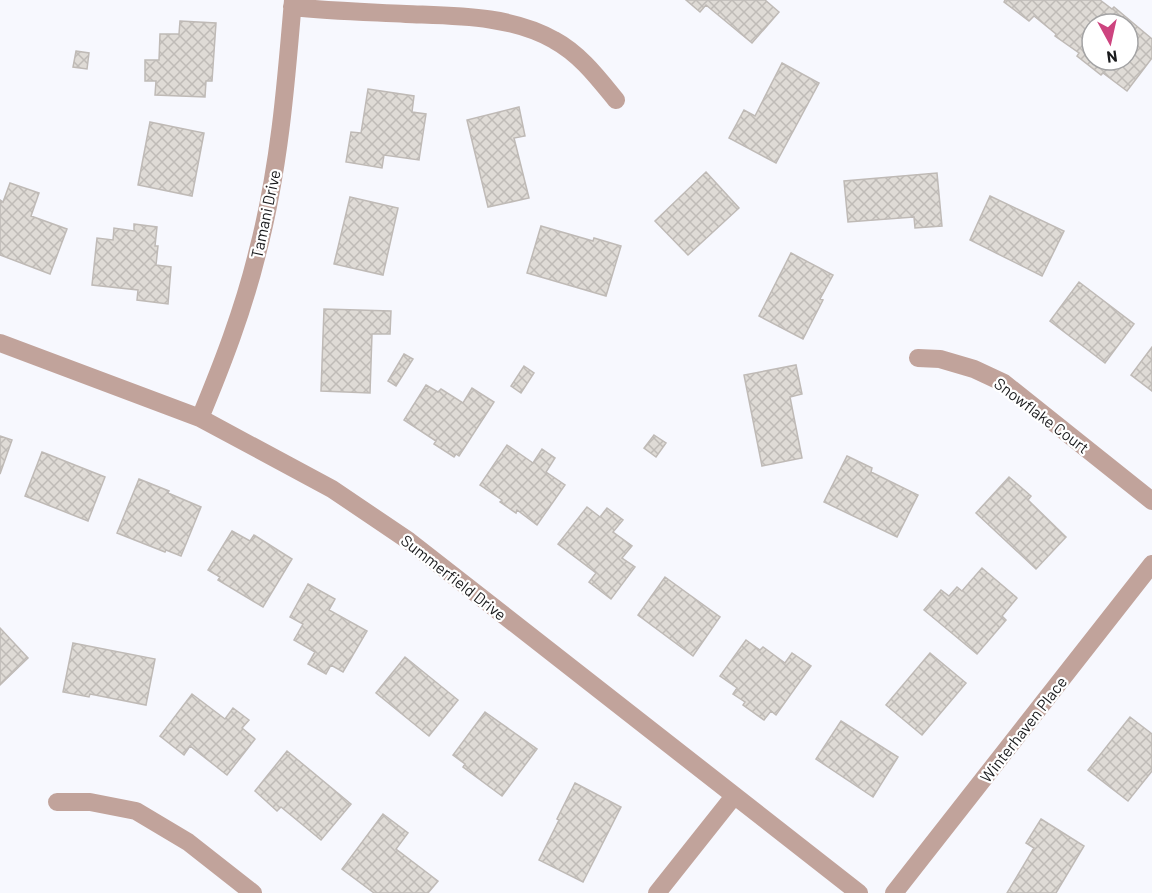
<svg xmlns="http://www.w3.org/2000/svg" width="1152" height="893" font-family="Barlow,sans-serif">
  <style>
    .building { fill: url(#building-cross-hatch); stroke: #bfbab6; stroke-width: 1.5; fill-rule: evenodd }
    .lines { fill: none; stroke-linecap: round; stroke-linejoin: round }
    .street { stroke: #c1a39b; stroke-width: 18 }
    .labels { text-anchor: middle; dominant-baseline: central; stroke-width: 4.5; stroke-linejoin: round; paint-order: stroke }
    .street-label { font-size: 16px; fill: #191a1c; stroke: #fff }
  </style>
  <defs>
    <pattern id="building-cross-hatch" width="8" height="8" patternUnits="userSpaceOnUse" patternTransform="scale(1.5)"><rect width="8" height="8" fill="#dfdbd6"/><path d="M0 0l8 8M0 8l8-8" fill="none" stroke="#bfbbb7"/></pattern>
  </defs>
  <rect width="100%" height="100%" fill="#f7f8fe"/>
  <path class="building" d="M686,0H765L779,12L752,43L706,5L700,12Z
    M1005,0H1100L1112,9L1114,7L1152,39V58L1127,91L1103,73L1101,75L1077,56L1079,53L1055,36L1056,34L1034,16L1029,21L1004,2ZM1092,24H1128V60H1092Z
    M180,21L216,23L212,81H206L205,97L155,95L156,81H145V60H159L160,34H179Z
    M76,51L89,53L87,69L73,67Z
    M782,63L819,83L776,163L729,138L744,110L755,116Z
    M368,89L414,96L412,112L426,114L419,160L384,155L382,168L346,162L351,132L361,133Z
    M519,107L525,136L514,138L529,198L488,207L467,120Z
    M150,122L204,133L192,196L138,185Z
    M706,172L739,208L688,255L655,221Z
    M937,173L942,226L915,228L914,217L848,222L844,181Z
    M10,183L39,193L31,216L67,229L50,274L0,255V200L3,202Z
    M990,196L1064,231L1042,276L970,240Z
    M350,197L398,208L383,275L334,264Z
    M134,224L157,227L155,246H158L156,265L171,267L168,304L137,300L138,290L92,285L97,238L113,240L114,228L134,231Z
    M541,226L593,241L594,238L621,246L606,296L527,273Z
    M791,253L833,275L820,299L823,300L803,339L759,316Z
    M1079,282L1134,324L1105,363L1050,321Z
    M324,309L391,311L390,334H372L370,393L321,391Z
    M1152,347V391L1131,375Z
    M404,354L413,359L396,386L388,381Z
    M796,365L802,394L790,397L802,458L762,466L744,375Z
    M524,366L534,373L521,393L511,386Z
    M426,385L438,392L441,389L463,403L472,388L494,402L459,456L456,454L454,457L434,444L436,441L404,420Z
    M654,435L666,443L656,457L644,448Z
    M0,436L12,440L0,474Z
    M507,445L533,463L542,449L555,458L546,472L565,485L537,525L517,510L516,513L500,502L502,500L480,485Z
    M42,452L105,477L88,521L25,496Z
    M847,456L872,468L871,472L918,495L897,537L824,502Z
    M1009,477L1031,496L1028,500L1066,537L1036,569L976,513Z
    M139,479L169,491L168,493L201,507L181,556L166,550L165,552L117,533Z
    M587,507L600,517L607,508L623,520L613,532L632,546L622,558L635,567L611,599L589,582L596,573L558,544Z
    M232,531L250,541L254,535L292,559L263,607L218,580L220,577L208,570Z
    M982,568L1017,598L1002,616L1006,620L977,654L924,610L941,590L949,596L957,587L962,591Z
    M665,577L720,617L693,656L638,615Z
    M308,584L335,599L329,610L367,631L343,672L331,665L326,674L308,664L315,652L294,640L303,624L290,617Z
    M0,628L28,658L0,685Z
    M746,640L760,650L763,647L785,663L792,653L811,666L776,715L771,711L764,720L743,705L745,702L733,694L737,688L720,676Z
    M73,643L155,659L146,705L90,694L89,697L63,692Z
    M930,653L966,683L922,735L886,705Z
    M405,657L458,700L429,736L376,693Z
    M192,694L225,719L233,708L249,720L242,728L255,739L227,775L190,746L184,755L160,736Z
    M485,712L537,749L502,796L463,767L465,764L453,755Z
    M1130,717L1152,734V771L1128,801L1088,770Z
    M841,721L898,757L873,797L816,759Z
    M287,751L351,804L321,840L281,807L277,811L255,791Z
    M575,783L621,807L583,882L539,860L559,820L557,819Z
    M383,814L408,833L396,849L438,881L428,893H374L342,869Z
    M1041,819L1084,846L1056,893H1007L1034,848L1026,843Z"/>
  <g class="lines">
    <path class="street" d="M292,7C330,11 368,12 406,14C455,16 510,15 554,40C580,54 598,78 616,100
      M0,343L200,418L332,489L409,541L859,893
      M918,358L940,359L974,369L1004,383L1152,501
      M200,418C222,365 243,311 257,254C279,171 286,85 293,0
      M57,802H90L136,811L188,842L253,893
      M657,893L734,796
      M894,893L1152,564"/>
  </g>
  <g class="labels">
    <g class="street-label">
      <text transform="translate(265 214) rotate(-78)">Tamani Drive</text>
      <text transform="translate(1042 415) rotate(37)">Snowflake Court</text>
      <text transform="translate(454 577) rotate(38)">Summerfield Drive</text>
      <text transform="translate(1023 729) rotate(-52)">Winterhaven Place</text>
    </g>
  </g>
  <g transform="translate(1110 42) rotate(172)"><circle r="28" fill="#ffffff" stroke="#a3a3a4" stroke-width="1.5"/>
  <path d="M0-4.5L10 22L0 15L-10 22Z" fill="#cd447f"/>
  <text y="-9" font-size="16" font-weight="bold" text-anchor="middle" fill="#191a1c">N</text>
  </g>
</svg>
